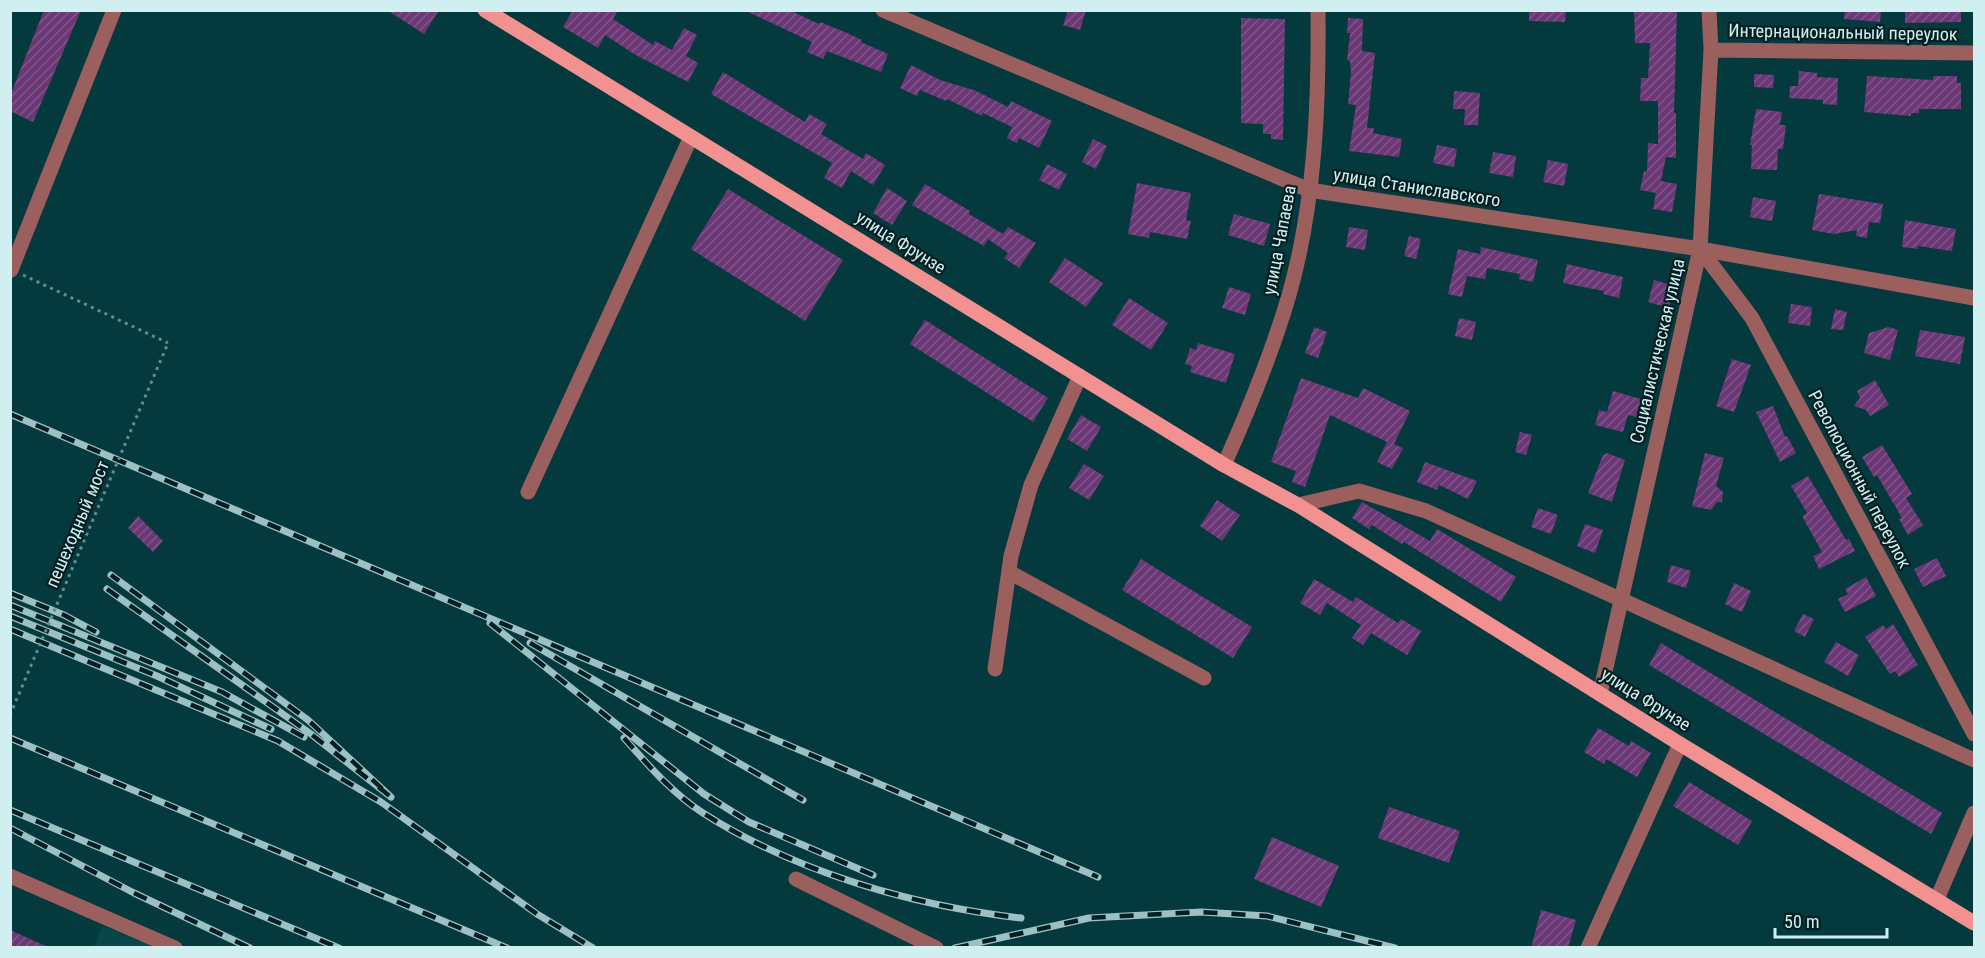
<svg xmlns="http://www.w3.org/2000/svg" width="1985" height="958" font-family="'Roboto Condensed',sans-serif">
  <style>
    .built { fill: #04464a }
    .building { fill: url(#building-hatch) }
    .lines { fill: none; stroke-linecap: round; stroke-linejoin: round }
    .path { stroke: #628d90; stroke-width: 3; stroke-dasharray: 3 4.5; stroke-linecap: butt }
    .minor { stroke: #9b5f5e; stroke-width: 15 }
    .major { stroke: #f39190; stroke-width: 15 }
    .rail-casing { stroke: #9cc1c4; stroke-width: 7 }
    .rail { stroke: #041f21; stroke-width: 4.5; stroke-dasharray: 14; stroke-linecap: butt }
    .path-bridge { stroke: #628d90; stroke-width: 3; stroke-dasharray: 3 4.5; stroke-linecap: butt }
    .labels { text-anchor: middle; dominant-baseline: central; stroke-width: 4.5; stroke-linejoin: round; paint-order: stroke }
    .street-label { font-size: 18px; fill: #d0eff1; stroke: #041f21 }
  </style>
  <defs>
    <pattern id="building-hatch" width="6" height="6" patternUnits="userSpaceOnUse" patternTransform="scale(1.5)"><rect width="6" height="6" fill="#6b3775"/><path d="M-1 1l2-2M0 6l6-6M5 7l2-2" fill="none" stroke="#7f5489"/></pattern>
  </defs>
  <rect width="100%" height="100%" fill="#043a3e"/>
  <path class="built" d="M102,926L157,947L93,948Z"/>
  <path class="building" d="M44,10H81L33,122L10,111V96Z
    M387,10H439L424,34Z
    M573,10H618L613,19L653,45L655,41L672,50L684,28L697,35L686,56L698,63L688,82L634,54L605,35L598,48L563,27Z
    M744,10H789L819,24L820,22L847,33L862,40L861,42L888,54L881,72L827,51L823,59L807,52L812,42Z
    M1068,10H1086L1080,30L1063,25Z
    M1529,10H1566L1565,22L1529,21Z
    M1634,10H1677L1674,113H1676V158L1666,157L1661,181L1677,184L1672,212L1653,209L1656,193L1640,190L1644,171L1647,172L1648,143L1658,144V101H1640L1641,78H1648L1650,43H1635Z
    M1845,10H1881L1880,22L1844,19Z
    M1905,10H1961V22L1905,23Z
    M1241,18L1285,19L1283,140L1271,139V134H1263V124L1241,123Z
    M1348,18L1363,19L1362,51L1375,53L1367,128H1374L1373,133L1402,139L1399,157L1349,151L1356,105L1348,104L1351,72L1350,61L1347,60L1350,33H1347Z
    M911,65L940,80L974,90L1008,107L1011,101L1052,121L1039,148L1019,138L1017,143L1007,138L1012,127L983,113L982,116L947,99L946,101L920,90L917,96L900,88Z
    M1799,71L1817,73V77L1838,78L1837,105L1823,104V100L1789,98L1790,86H1798Z
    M723,72L805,122L809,114L827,124L821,134L863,159L866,153L885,165L873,185L851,171L842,188L824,178L832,163L711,94Z
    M1754,74L1774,75L1773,88L1754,87Z
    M1867,76L1933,80V76H1957V83H1961V109H1919V113H1911V116L1864,112Z
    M1454,91L1480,93L1478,125H1464L1465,109H1453Z
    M1756,109L1782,112L1780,125H1786L1783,149H1778L1777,170L1751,169L1752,145H1750Z
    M1093,139L1107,146L1096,169L1082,162Z
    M1437,145L1457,149L1454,167L1433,163Z
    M1493,152L1516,156L1513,177L1489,173Z
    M1548,160L1568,164L1564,186L1543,182Z
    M1047,164L1067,174L1059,190L1039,180Z
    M1137,183L1191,193L1186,220L1191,221L1187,239L1150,232L1149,238L1128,234Z
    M925,184L970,211L969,214L1003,234L1008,227L1036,243L1019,268L1004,258L1008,253L988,239L984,246L912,205Z
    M887,188L907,201L892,225L873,213Z
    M728,189L843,260L805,321L691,249Z
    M1819,194L1883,204L1880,223L1869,222L1867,238L1856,236L1857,230L1834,234L1812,230Z
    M1753,197L1776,201L1772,221L1750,217Z
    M1234,214L1270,224L1264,246L1228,235Z
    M1905,220L1956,229L1952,251L1918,246V249L1902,247Z
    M1349,227L1368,230L1365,250L1346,247Z
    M1409,236L1421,239L1416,259L1404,256Z
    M1481,247L1538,260L1533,282L1519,279L1520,274L1487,268L1485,279L1467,276L1462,297L1448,294L1458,249L1480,254Z
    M1065,258L1103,283L1086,307L1049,282Z
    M1567,264L1623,277L1619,298L1603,294L1604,291L1563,283Z
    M1654,280L1675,286L1669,308L1648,302Z
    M1229,287L1251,294L1245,315L1222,308Z
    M1129,298L1168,323L1151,350L1112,325Z
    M1791,304L1812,307L1810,326L1788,323Z
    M1835,309L1847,312L1843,330L1831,329Z
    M1459,318L1476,322L1472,340L1455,336Z
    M925,320L1048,398L1033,422L910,344Z
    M1314,327L1327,332L1318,358L1305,353Z
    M1889,327L1898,330L1890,360L1864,353L1869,333Z
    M1920,330L1965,337L1960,364L1915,356Z
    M1198,343L1235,354L1226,383L1190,372L1192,366L1185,364L1190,348L1196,350Z
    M1732,359L1751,365L1734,412L1716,406Z
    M1301,378L1358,398L1363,388L1410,411L1394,444L1403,448L1392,469L1377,462L1387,442L1330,415L1305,487L1292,482L1296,471L1271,462Z
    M1875,380L1889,405L1870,416L1866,410L1854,406L1860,398L1857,391Z
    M1613,391L1641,399L1636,417L1628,415L1623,432L1595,425L1599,410L1607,412Z
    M1773,406L1785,437L1787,436L1796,453L1780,462L1756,412Z
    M1081,415L1101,427L1087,451L1067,439Z
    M1520,432L1532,435L1526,455L1515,452Z
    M1882,445L1912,494L1906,498L1923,525L1908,535L1899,519L1902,518L1877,475L1874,477L1862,457Z
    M1607,453L1625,460L1612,502L1588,493L1603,455Z
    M1705,453L1724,458L1716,486L1723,492L1722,502H1717L1711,510L1692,506Z
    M1425,462L1477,481L1468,499L1439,485L1437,490L1417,482Z
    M1084,464L1104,476L1089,500L1069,488Z
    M1808,476L1846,540L1849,539L1855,551L1819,569L1813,556L1822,552L1802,516L1807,513L1791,486Z
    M1217,500L1240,515L1222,541L1200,526Z
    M1362,502L1430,541L1437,529L1516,577L1501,602L1404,542L1402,544L1372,525L1369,529L1352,518Z
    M1538,508L1558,515L1551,534L1531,527Z
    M138,516L163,541L153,552L128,528Z
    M1585,524L1603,530L1595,553L1577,546Z
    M1937,558L1946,576L1923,587L1914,569Z
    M1141,559L1252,627L1233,658L1122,590Z
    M1671,565L1691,571L1686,588L1667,582Z
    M1866,577L1876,596L1845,612L1838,599L1848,594L1845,589Z
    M1314,579L1353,602L1356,597L1398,623L1401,619L1421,631L1407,655L1371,633L1363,645L1352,638L1361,625L1327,603L1320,615L1300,603Z
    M1734,583L1751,591L1742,612L1725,604Z
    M1803,614L1814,619L1805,637L1794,631Z
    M1893,624L1918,665L1899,677L1895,671L1890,674L1865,637L1883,625L1886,629Z
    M1836,642L1859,655L1848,676L1824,662Z
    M1661,643L1942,813L1931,834L1649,665Z
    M1598,728L1629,746L1631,741L1651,753L1637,777L1606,759L1604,764L1584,752Z
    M1689,782L1752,821L1738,845L1673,806Z
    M1389,807L1460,831L1449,863L1378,838Z
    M1272,837L1339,866L1321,907L1254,879Z
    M1541,910L1576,920L1568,948H1531Z
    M10,930L50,948H10Z"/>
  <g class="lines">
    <path class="path" d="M23,275L168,343"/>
    <path class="minor" d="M883,10L1309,190L1700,249L1974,298
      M1711,50L1974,53
      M1700,249L1752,318L1974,734
      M11,270L114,10
      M1224,465C1249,409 1272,354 1289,295C1315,204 1319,104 1318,10
      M528,492L691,137
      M1298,505L1359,491L1426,511L1974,760
      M1009,572L1204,678
      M995,669L1011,556L1031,485L1080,376
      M1600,694L1700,249L1711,50L1709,10
      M10,876L175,948
      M796,879L936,948
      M1937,899L1974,813
      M1588,948L1680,744"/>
    <path class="major" d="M485,10L1224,465L1298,505L1680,744L1974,923"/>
    <defs>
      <path id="rail" d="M10,414L1098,877
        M107,589L311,734L391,797L308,720L111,575
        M10,593L64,615L96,632
        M10,605L222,692L304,737
        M10,616L157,676L271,729
        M490,623L704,794L749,822L873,875
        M10,629L278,741L381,802L537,914L593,948
        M530,643L803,800
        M10,738L507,948
        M624,738C648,765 673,794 703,813C795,872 914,906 1021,918
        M10,810L339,948
        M10,828L134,893L250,948
        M955,948L1089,918L1201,912L1267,916L1395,948"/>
    </defs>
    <use href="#rail" class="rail-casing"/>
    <use href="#rail" class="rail"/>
    <path class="path-bridge" d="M10,715L168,343"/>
  </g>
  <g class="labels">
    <g class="street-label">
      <text transform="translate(1843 32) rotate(1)">Интернациональный переулок</text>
      <text transform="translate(1417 187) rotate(9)">улица Станиславского</text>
      <text transform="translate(1279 240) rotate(-79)">улица Чапаева</text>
      <text transform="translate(901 242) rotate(32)">улица Фрунзе</text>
      <text transform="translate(1657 351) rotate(-77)">Социалистическая улица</text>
      <text transform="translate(1860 479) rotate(62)">Революционный переулок</text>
      <text transform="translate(77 524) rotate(-67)">пешеходный мост</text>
      <text transform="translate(1646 699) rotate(32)">улица Фрунзе</text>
    </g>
  </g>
  <rect width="1985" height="958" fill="none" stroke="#d0eff1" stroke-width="24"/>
  <path d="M1775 928v9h112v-9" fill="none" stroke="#d0eff1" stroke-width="3"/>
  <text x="1784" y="928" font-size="18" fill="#d0eff1" stroke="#041f21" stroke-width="4.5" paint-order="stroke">50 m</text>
</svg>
